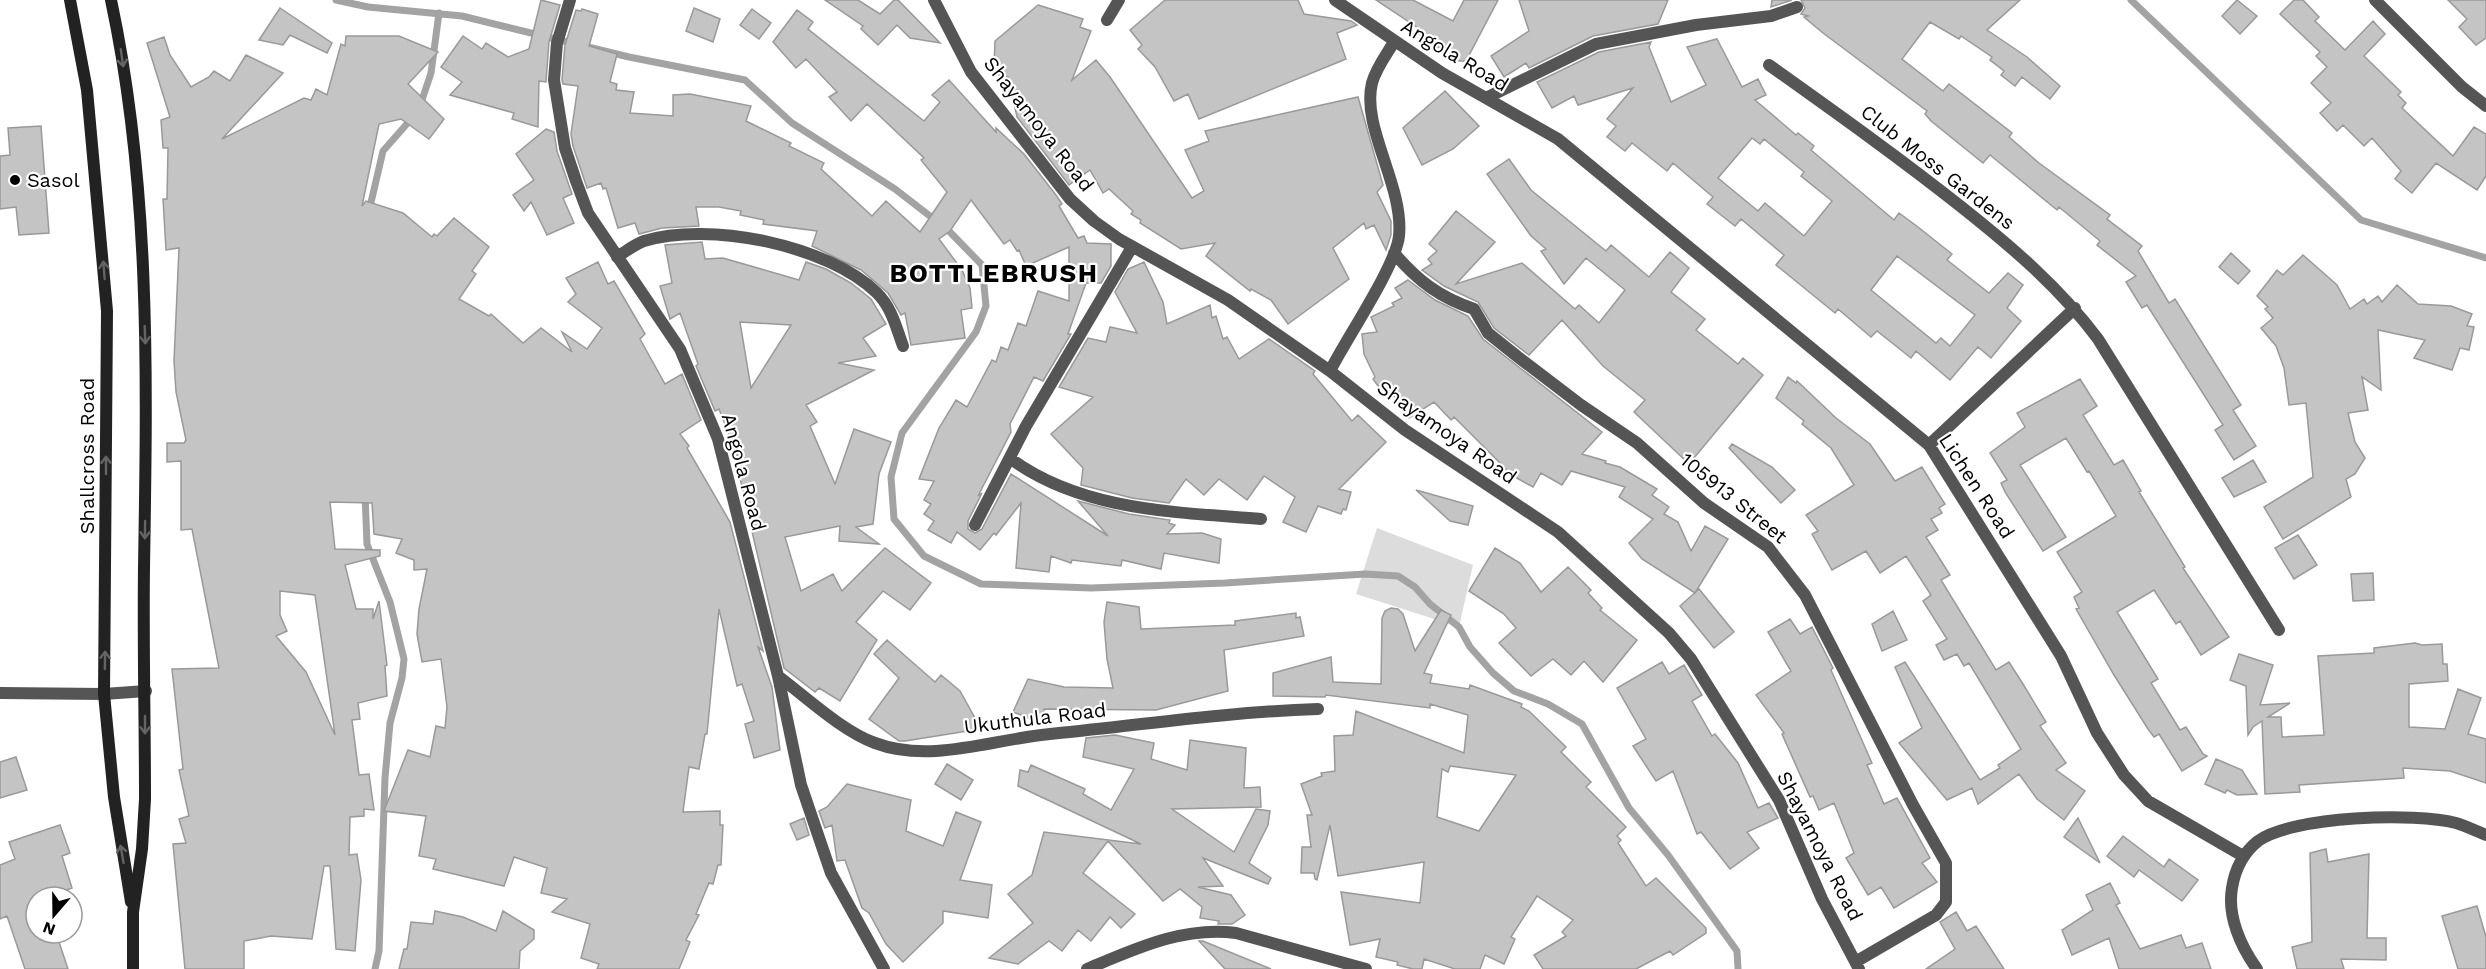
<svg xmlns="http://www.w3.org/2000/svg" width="2486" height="969" font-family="'Work Sans',sans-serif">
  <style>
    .green { fill: #dcdcdc }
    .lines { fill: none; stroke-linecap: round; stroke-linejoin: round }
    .stream { stroke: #a3a3a3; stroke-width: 7 }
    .building { fill: #c4c4c4; stroke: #999; stroke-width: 1.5; fill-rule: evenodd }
    .street { stroke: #555; stroke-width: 12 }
    .secondary { stroke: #222; stroke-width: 12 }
    .oneway { stroke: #646464 }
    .poi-dot { fill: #000; stroke: #fff; stroke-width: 2 }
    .labels { text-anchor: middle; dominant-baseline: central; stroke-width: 4.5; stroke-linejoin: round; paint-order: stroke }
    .street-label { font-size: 20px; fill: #000; stroke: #fff }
    .poi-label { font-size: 20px; fill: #000; stroke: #fff; text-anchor: start }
    .district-label { font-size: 26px; font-weight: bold; letter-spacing: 1.5px; fill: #000; stroke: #fff }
  </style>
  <rect width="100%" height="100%" fill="#fff"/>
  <path class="green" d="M1377,528L1473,565L1459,627L1356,594Z"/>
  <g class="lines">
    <path class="stream" d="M336,0L368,7L462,16L629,57L745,80L792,123L895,189L948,230L982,265L986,306L976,332L902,433L891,477L894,519L924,556L981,584L1091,588L1225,583L1365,574L1398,576L1415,587L1430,604L1459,627L1470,647L1493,673L1514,691L1548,704L1582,724L1629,808L1668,855L1737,951L1738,969
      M2131,0L2361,220L2486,258
      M420,106L431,73L439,13
      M369,211L383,151L413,117
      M365,494L367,544L390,602L404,659L402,678L390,723L385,778L379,951L375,969"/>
  </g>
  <path class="building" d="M541,0L560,5L549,42L546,82L539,81L538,127L512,119L514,113L450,95L462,82L441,67L463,36L482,49L486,43L508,57L529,49Z
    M825,0H858L880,14L894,0H898L940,43L910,38L897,25L878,45L861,29L863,26Z
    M1165,0H1298L1304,14L1351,21L1357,25L1337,33L1346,59L1199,119L1188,94L1174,101L1155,67L1138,49L1142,45L1130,30Z
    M1376,0H1413L1453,21L1464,0H1498L1466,61H1458L1419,34L1421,30Z
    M1519,0H1668L1658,24L1593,36L1529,68L1526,63L1504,77L1491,56L1529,31Z
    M1772,0H1792L1771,7Z
    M1801,0H2020L1987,30L2027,57L2060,86L2050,99L2022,77L2015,86L2001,75L2004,71L1990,60L1992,57L1961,36L1959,39L1930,22L1902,59L1943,91L1949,84L2012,133L2009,137L2039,163L2110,215L2107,219L2142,246L2138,251L2169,303L2175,299L2241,405L2233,410L2256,446L2234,460L2215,430L2223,425L2147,305L2142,308L2126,282L2136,276L2097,245L2100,241L2059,207L2057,210L1990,155L1983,163L1931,121L1925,114L1927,111L1823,33L1804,17L1808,16L1801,14L1805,8Z
    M2237,0L2257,16L2240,34L2222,16Z
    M2294,0H2303L2319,17L2315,21L2345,50L2373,21L2385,34L2364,56L2401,92L2398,95L2406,103L2402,108L2453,156L2474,127L2486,134V176L2477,190L2436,163L2412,193L2395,179L2401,171L2372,138L2364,146L2343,125L2337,131L2320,113L2331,103L2311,83L2327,67L2316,56L2320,52L2280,14Z
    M2448,0H2486V38L2476,45L2459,27L2467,19Z
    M1038,5L1083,19L1080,27L1091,31L1072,80L1096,60L1110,77L1192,198L1204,191L1185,150L1209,141L1205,131L1358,97L1383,185L1377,192L1391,221V235L1386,250L1374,225L1366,229L1364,223L1333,248L1349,279L1288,324L1271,300L1251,289L1250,291L1206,256L1215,243L1181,249L1140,223L1141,220L1131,214L1133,211L1109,189L1103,193L1090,170L1069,185L1017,117L1008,77L999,76V66H994L995,41Z
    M280,8L332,43L327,53L290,35L283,45L259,40Z
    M694,8L720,19L713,42L686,31Z
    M582,9L598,14L589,46L617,54L610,82L617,84L616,90L634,92L630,113L673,116V95L690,94L751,106L746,121L791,143L789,146L824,163L821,169L872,216L886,201L920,232L947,192L921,160L924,158L867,104L851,121L829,97L837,92L806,59L796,68L773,42L797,10L813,22L808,29L924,121L940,102L932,95L949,80L996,132V128L1024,154L1056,195L1062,204L1059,206L1078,238L1084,236L1087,243L1111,244V266L1101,283H1086L1068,334H1071L1043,381L1034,377L1010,424L1011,432L978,496L982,493L968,521V529L975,533L982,529L1011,474L1108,536L1078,501L1129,514L1170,520L1169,523L1175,525L1167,534L1202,533L1221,539L1219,563L1164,553L1161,569L1122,560L1121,566L1072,560L1071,563L1051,556L1049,572L1016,568L1021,503L996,535L994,533L980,550L957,532L951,543L928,530L934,521L924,514L931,504L924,500L934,481L919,479L939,428L956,400L967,407L992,360L996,362L1001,347L1008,350L1018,323L1026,326L1038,291L1069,301V247L1026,266L1019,250L1017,251L1010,240L1004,244L971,200L950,231L939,239L962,270L970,288L972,308L961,310L965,338L911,345L905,313L901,315L888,293L861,270L812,246L817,231L763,224L764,220L740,215L741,211L719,207H696L699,226L662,228L639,234L635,223L618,228L606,188L603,189L601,183L587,188L573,146L571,134L578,86L563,84L562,80L565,45L576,10L581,11Z
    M752,9L771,23L759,39L740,25Z
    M346,36H399L438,52L408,84L444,119L429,139L401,119L379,124L362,206L366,201L403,213L432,237L434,234L437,236L454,218L489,247L472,271L476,274L459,299L489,316L491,314L523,343L541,328L572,352L562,332L587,349L602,328L568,302L576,294L566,278L598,262L608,284L614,281L645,334L640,339L665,384L682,374L701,420L680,434L689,446L687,448L730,522L763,651L758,647L772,687L780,750L754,758L745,724L754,721L742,684L737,686L719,609L707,734H705L699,769L689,767L683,812L720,811V825H723L721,865H718L713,884L709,883L696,914L699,915L686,940L690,942L679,969H597L599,964L581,958L590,924L552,912L567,899L541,893L547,868L514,857L504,886L433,869L436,859L419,856L426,816L384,811L408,750L430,757L436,726L445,728L447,707L441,659L422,662L417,634L419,609L427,569L414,570V560L396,553L402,539L374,534L372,503L330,502L335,549L380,550V556L345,565L356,609H373V619L379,601L387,665L385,666L387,696L358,703L360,719L352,720L359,775L369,774L374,810L364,809V816L350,817L349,855L357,854L361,880L355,951L336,949L330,866H324L312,939L271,936L244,941V969H185L173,844L186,843L179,819L189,816L179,770L183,769L172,669L219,668L192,529L181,530V461L167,462V443H184L186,440L176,392L174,361L179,248L166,250L163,199H167L168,148H163L161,120L170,117L147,43L164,37L170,55L191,87L209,77L214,71L230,81L246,55L283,73L222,139L304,98L311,100L316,89L327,95L341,44L345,46ZM280,591L315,595L335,735L306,672L276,636L287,631L280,615Z
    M1717,39L1742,87L1758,79L1766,95L1755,100L1796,135L1798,133L1814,146L1811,150L1894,220L1899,213L1918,227L1952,254L1947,260L1989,293L2008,273L2023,285L2007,308L2021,321L1991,358L1978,347L1950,380L1916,351L1911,358L1877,331L1871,337L1838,309L1835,313L1776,265L1784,255L1741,219L1735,226L1707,204L1713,197L1673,163L1667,171L1632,143L1625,151L1607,137L1616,126L1607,119L1633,88L1578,105L1574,96L1552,108L1537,82L1599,52L1651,42L1649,47L1671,102L1706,85L1687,47ZM1752,138L1760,144L1764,139L1804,172L1801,176L1832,201L1804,236L1765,203L1758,211L1718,178ZM1897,256L1975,315L1950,346L1941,338L1936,343L1871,290Z
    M1445,91L1479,126L1453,149L1422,165L1403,128Z
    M41,126L49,233L19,235L16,207L0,209V156L10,155L8,128Z
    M546,129L554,132L557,151L572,194L563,198L574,223L547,235L531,202L524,211L513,195L534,180L516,154Z
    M1509,159L1531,190L1606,251L1611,245L1649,277L1670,252L1689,268L1671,292L1705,319L1696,330L1738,364L1743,358L1763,375L1689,464L1634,412L1645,400L1603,366L1562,320L1529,355L1494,328L1478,302L1444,286L1422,270L1432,264L1428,259L1437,251L1429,244L1456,211L1495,242L1456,284L1522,263L1575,309L1579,305L1599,323L1625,290L1586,258L1564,284L1541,251L1546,249L1531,236L1487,174Z
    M702,242L705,259L723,258L799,280L806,262L826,269L851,283L871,299L886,324L863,338L876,356L838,363L874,370L806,405L817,422L810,426L835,484L854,429L891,442L879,474L873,524L856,527L879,544L839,541L840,526L785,537L801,591L833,574L842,591L885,548L931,583L910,610L883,591L856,622L877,640L840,701L819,688L815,692L784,668L750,523L754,527L737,469L742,468L719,409L715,411L696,366L698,364L680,313L670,319L660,286L672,283L665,245ZM740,322L791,325L751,388Z
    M2231,253L2250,271L2238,284L2219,267Z
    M2303,255L2337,285L2350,309L2364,299L2367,304L2378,296L2382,302L2397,285L2418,304L2451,306L2472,314L2467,326L2474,327L2469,350L2460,348L2452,370L2414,358L2425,340L2378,330L2381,390L2362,377L2368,410L2348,413L2355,442L2365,458L2355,474L2346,479L2351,497L2283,539L2264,507L2313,477L2306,403L2289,405L2284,368L2276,346L2261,328L2273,318L2265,309L2268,307L2257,296L2277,270L2283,275Z
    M1144,262L1163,302L1167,324L1210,305L1212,318L1216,316L1223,339L1227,337L1239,359L1269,339L1315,371L1313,374L1352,421L1358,415L1386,442L1339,489L1351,492L1346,510L1343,509L1341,514L1318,506L1306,532L1283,522L1295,497L1264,476L1247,500L1219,479L1204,495L1186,479L1169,503L1132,498L1081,485L1083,468L1051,434L1093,397L1059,387L1088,338L1106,342L1110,327L1137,333L1115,292L1128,269Z
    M1408,280L1435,300L1468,316L1483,339L1602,432L1582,454L1606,461L1605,463L1620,467L1657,489L1652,495L1669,507L1664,514L1678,522L1691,551L1705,526L1728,539L1695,593L1642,559L1629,543L1653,519L1619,497L1625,487L1571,471L1562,485L1541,473L1533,487L1504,471L1506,469L1454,417L1451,420L1434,402L1409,418L1390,390L1384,394L1373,379L1375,377L1364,354L1362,334L1377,332L1371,317L1394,306L1392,303L1402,298L1395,288Z
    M1788,377L1796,383L1797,381L1836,418L1870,444L1895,481L1922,467L1936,490L1945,504L1939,508L1942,513L1931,519L1938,530L1926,537L1950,575L1941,580L1996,670L2009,662L2023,684L2046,722L2040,726L2066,763L2056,770L2085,791L2064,820L2037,799L2019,774L1978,804L1972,788L1947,800L1899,743L1922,728L1895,667L1905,662L1980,780L2000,768L1998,765L2021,749L1969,663L1964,666L1957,654L1944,660L1936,645L1947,639L1923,601L1931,595L1906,556L1880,573L1866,551L1832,570L1812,534L1818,531L1806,515L1854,485L1831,448L1802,424L1804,421L1776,398Z
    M2080,379L2097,406L2083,415L2114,465L2123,460L2141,491L2139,492L2185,567L2183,568L2229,637L2201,655L2180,621L2176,624L2154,590L2117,612L2158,679L2151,683L2180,730L2186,727L2203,754L2207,756L2182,771L2159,734L2154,737L2148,729L2114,675L2076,609L2079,608L2074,597L2082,592L2057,552L2116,516L2089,471L2087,472L2066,438L2020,465L2066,537L2043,551L2005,492L2001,483L2007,480L1990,453L2025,427L2017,413Z
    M1732,444L1772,467L1795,490L1781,503L1729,448Z
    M2253,460L2266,482L2234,497L2222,478Z
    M1416,490L1473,506L1468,525L1450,521Z
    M2298,535L2317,565L2294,579L2275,548Z
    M1495,548L1520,563L1541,592L1568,567L1591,590L1588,593L1602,608L1600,610L1637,640L1603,682L1584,661L1571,675L1553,659L1531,676L1499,643L1516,628L1504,614L1469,591Z
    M2373,573L2374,600L2353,601L2351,574Z
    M1699,589L1734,632L1714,648L1680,606Z
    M1107,602L1139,607L1141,629L1235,625V621L1296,613V618L1300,617L1304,636L1224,650L1228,691L1156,710L1044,709L1042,723L1013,712L1028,679L1064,687L1113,688L1107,659L1104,622Z
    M1391,608L1398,609L1403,614L1415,651L1441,610L1451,615L1424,673L1432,675L1430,683L1469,689L1470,685L1522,704L1521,707L1529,711L1566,747L1561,752L1591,782L1586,787L1626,827L1617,836L1621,840L1618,843L1646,886L1656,878L1706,928V933L1673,955L1670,951L1636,969H1543L1534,955L1566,936L1562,932L1573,920L1537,896L1511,937L1515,939L1504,964L1485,955L1480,969H1455L1424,959L1422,969H1413L1397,965L1398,962L1376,957L1380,939L1350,945L1341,892L1420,903L1424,862L1338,876L1330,825L1317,880L1315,879L1314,873H1301L1302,847H1311L1307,815H1312L1301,784L1322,776L1321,773L1335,771L1334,736L1353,735L1356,711L1464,753L1468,715L1430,704V708L1326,695L1325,697L1273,696V673L1331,657L1333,682L1381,684L1382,618L1385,611ZM1450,766L1516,775L1479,831L1437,817L1442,769L1448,772Z
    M1893,611L1907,640L1882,651L1872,624Z
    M1790,619L1800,634L1812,627L1833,668L1831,670L1872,763L1867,765L1884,804L1897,798L1930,858L1922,863L1937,882L1894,908L1881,887L1868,895L1846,858L1854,853L1834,803L1819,810L1813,796L1810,797L1782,734L1784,733L1756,695L1791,671L1768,632Z
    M887,640L935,682L941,675L960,691L981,729L905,741H899L869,719L899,678L874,654Z
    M2415,643L2422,645L2442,644L2443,664H2447L2448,681L2409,684V727L2445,729L2458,689L2481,698L2468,734L2486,739V783L2450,771L2403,768L2404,778L2299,785L2300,792L2265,794L2262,721L2253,727L2248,735L2246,686L2230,680L2239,654L2273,665L2260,705L2290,703L2268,717H2281L2282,737L2324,735L2318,656L2374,653V648Z
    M1662,662L1669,674L1684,665L1702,695L1692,701L1712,736L1715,734L1738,763L1758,808L1769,803L1778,818L1747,832L1759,848L1730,869L1701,832L1697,834L1673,771L1656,781L1633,746L1646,739L1617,688Z
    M1115,735L1154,743L1151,759L1187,770L1190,740L1246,748L1244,788L1260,787L1261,807L1172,809L1234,852L1256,809L1270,811L1268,825L1249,863L1271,878L1268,884L1203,858L1223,886L1198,887L1231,895L1245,915L1232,924H1218L1219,921L1200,918L1202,907L1180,889L1163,901L1108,841L1083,873L1135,914L1121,928L1110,917L1091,941L1078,930L1062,951L1049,941L1018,964L989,958L1033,923L1008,894L1032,875L1044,832L1141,844L1018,786L1020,770L1028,772L1031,765L1085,789L1083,794L1111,810L1134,769L1083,757L1086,738Z
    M16,757L27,790L0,798V762Z
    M2216,759L2242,770L2257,794L2237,795L2227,790L2225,793L2205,784Z
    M947,764L973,780L961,800L935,784Z
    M847,784L911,800L906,831L943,846L956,812L981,822L960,880L992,885L988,918L943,911V923L903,962L886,944L869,913L862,908L845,860L837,861L832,825L825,828L819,811L827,807Z
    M804,818L809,835L797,840L790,824Z
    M2078,818L2100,863L2064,837Z
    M60,825L70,853L62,856L72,888L47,897H36V933H56L68,969H25L7,916L0,919V865L15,859L9,842Z
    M2123,836L2164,867L2169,859L2198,880L2182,901L2139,870L2134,877L2107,856Z
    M2326,849L2328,862L2369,854L2367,938H2386V960L2341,959L2344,969H2297L2292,947L2312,942L2310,853Z
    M2110,883L2120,903L2116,905L2140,949L2181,935L2186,948L2202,943L2211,969H2119L2109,938L2072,955L2062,930L2093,910L2086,895Z
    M2477,906L2486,937V969H2458L2442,916Z
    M435,911L463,917L496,931L503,911L534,930V939L520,951L519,969H399L404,949H407L411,922L433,924Z
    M1956,912L1967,931L1976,926L2004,969H1926L1955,949L1940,922Z
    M1199,941H1203L1271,969H1225Z"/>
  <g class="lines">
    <path class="street" d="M570,0L557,43L554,80L565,148L576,181L588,213L680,349L718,439L778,676L801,785L831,873L884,969
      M934,0L971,72L1070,199L1094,221L1119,239L1228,300L1330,371L1405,430L1558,532L1669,633L1691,659L1779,800L1822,899L1859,969
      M1335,0L1442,73L1558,139L1929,445L2061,656L2097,733L2124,775L2148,801L2243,856
      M2375,0L2462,87L2486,106
      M1107,20L1119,0
      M1769,65C1835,112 1901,159 1964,209C2013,248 2060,288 2098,339L2279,630
      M1486,98L1596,44L1696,25L1771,16L1797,7
      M1394,253C1418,281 1439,297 1474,309L1488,333L1518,357L1581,405L1637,443L1704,503L1768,547L1805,595L1913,805L1946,863V902L1936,915L1857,961
      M617,257C625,252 635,244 644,241C709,221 828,245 877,293C892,308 896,327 903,346
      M1330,371C1346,339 1396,266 1399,236C1404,185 1361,128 1372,83C1376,68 1386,55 1394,42
      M1929,445L2075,308
      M1011,459C1082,511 1176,512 1261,519
      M975,525L1026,426L1132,247
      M778,676C806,697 842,731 875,743C931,764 994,739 1050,734C1139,725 1228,712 1318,709
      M0,693L104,694L146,691
      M1087,969C1135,949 1183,926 1236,933L1366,969
      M2257,969C2241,947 2227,916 2232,888C2235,869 2243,853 2258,841C2292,816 2416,812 2456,823C2466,826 2476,831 2486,835"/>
    <path class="secondary" d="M70,0L87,90L107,311L104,694L114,797L131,902
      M111,0C151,187 147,379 144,568C143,645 145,722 145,799L142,849L133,912V969"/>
  </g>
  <defs><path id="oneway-shaft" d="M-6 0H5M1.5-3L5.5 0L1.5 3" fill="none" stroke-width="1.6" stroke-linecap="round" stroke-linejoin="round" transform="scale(1.5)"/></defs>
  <g class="oneway">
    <use href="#oneway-shaft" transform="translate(122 58) rotate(82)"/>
    <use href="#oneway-shaft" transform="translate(104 270) rotate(-94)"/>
    <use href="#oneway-shaft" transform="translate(145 335) rotate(88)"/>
    <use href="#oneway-shaft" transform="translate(106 465) rotate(-90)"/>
    <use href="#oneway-shaft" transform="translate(145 530) rotate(91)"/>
    <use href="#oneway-shaft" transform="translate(105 660) rotate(-89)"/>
    <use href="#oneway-shaft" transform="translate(145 725) rotate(90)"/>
    <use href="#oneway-shaft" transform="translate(122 854) rotate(-100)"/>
  </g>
  <circle class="poi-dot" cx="15" cy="180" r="6"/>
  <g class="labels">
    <g class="street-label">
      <text transform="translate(1455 55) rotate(31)">Angola Road</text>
      <text transform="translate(1039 124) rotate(52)">Shayamoya Road</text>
      <text transform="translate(1938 167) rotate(38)">Club Moss Gardens</text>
      <text transform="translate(1447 432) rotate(35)">Shayamoya Road</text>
      <text transform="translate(87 456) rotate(-90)">Shallcross Road</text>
      <text transform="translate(744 472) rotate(75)">Angola Road</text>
      <text transform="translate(1977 486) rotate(57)">Lichen Road</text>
      <text transform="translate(1734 498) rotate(39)">105913 Street</text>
      <text transform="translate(1035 718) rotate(-7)">Ukuthula Road</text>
      <text transform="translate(1820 846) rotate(63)">Shayamoya Road</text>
    </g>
    <g class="poi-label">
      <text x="27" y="180">Sasol</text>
    </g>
    <g class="district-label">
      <text x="994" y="273">BOTTLEBRUSH</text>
    </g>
  </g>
  <g transform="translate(54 915) rotate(200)"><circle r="28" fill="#ffffff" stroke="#999999" stroke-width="1.5"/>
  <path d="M0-4.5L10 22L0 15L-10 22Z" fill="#000000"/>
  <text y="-9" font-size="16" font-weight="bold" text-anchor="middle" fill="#000000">N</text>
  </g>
</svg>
